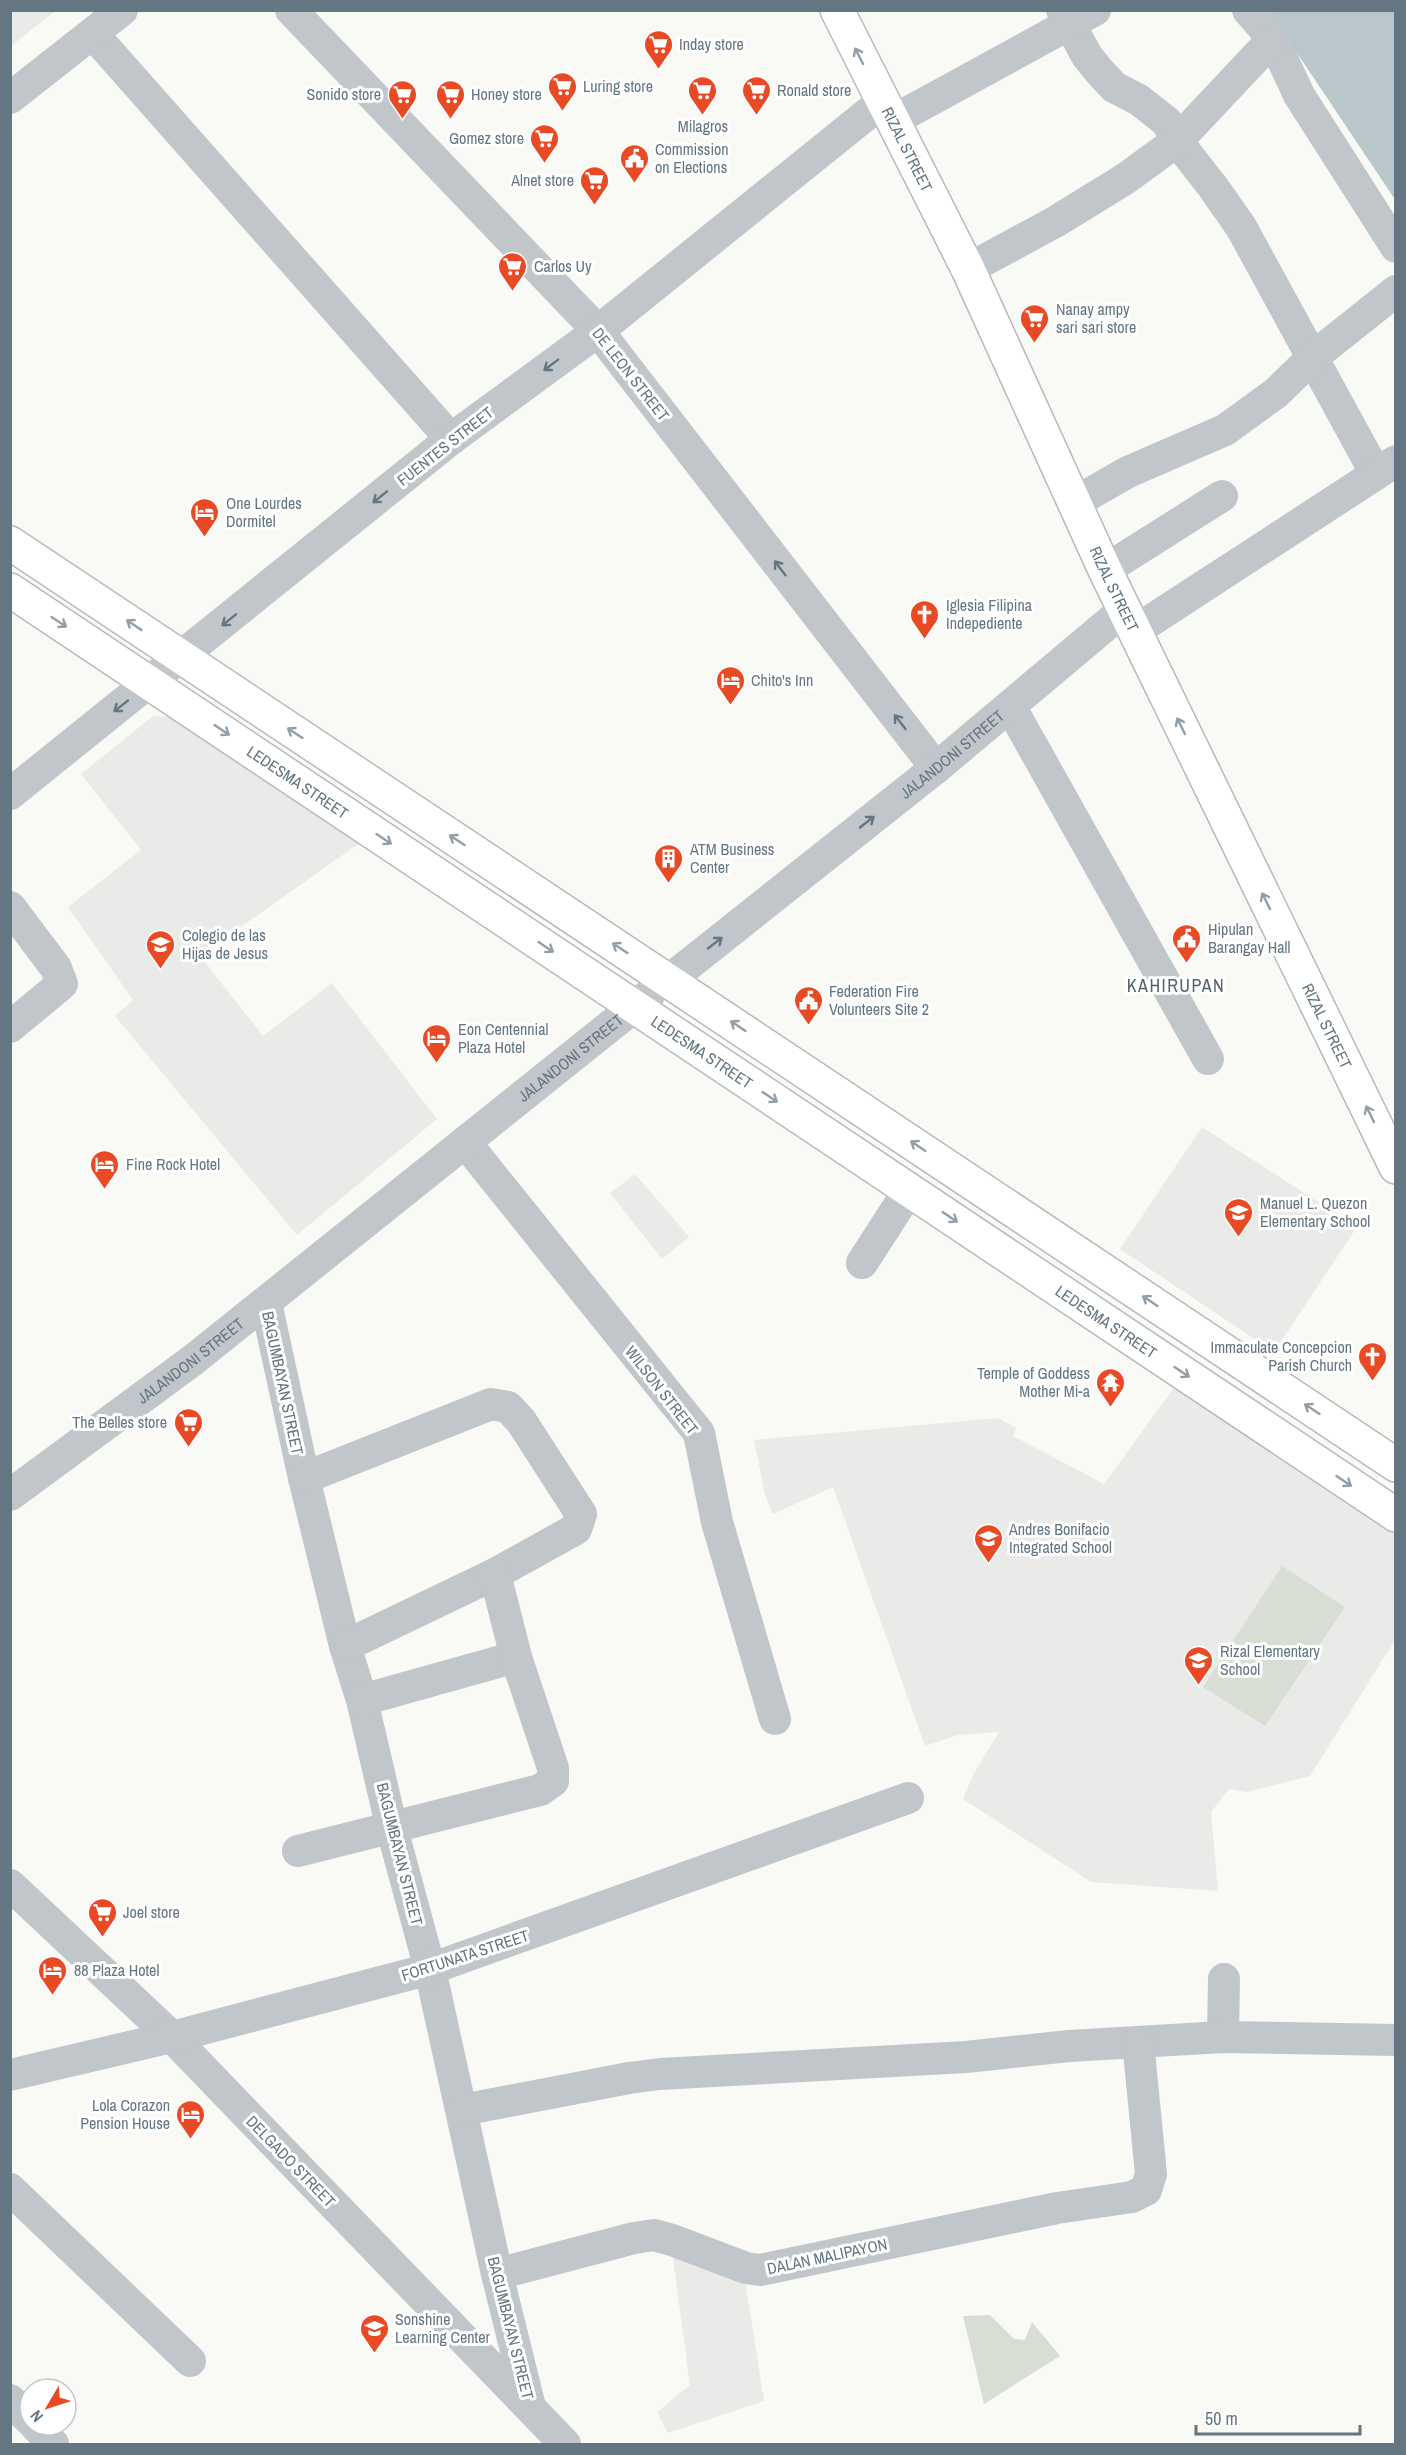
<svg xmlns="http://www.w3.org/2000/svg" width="1406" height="2455" font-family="'Archivo Narrow',sans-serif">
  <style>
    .built { fill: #eaeae9 }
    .green { fill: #d9ded5 }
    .water { fill: #b9c6ca }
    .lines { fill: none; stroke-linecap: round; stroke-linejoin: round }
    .major-casing { stroke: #b5babe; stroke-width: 36 }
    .minor { stroke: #c1c6ca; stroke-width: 32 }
    .major { stroke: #fff; stroke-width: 33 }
    .oneway { stroke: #929fa8 }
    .oneway2 { stroke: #637682 }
    .labels { text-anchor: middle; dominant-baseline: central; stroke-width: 6; stroke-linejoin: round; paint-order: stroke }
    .poi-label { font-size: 16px; fill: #637682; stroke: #fff; text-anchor: start }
    .street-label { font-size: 16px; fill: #637682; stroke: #fff }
    .neighbourhood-label { font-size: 18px; letter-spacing: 1.5px; fill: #55636d; stroke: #fff }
  </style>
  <rect width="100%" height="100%" fill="#f9f9f6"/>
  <path class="built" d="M11,10H55V11L11,46Z
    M153,716L190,718L368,837L200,956L263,1036L332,983L437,1119L297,1235L115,1016L133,1000L68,907L141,850L81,774Z
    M1202,1127L1357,1227L1274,1352L1120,1249Z
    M635,1174L689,1237L662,1259L610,1193Z
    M1178,1382L1395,1528V1640L1310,1776L1247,1792L1229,1789L1211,1812L1218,1891L1091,1882L963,1799L973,1775L999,1732L958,1735L925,1746L833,1487L773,1514L765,1495L754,1440L998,1418L1016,1428L1013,1436L1104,1484Z
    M671,2244L744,2273L764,2401L668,2433L657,2412L690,2385Z"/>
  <path class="green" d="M1282,1566L1345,1607L1265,1726L1203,1687Z
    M990,2315L1014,2339L1025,2340L1032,2322L1060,2356L984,2404L963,2316Z"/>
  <path class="water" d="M1269,11H1395V201L1394,198Z"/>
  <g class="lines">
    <defs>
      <g id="major">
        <path id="s3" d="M837,10L968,269L1105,570L1396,1167"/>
        <path d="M10,543L1396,1465"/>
        <path id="s4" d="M10,590L1396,1515"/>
      </g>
    </defs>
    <use href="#major" class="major-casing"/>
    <g class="minor">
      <path d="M291,10L598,331L936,768"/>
      <path d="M1062,10L1087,56L1100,72L1114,87L1139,100L1167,122L1177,141L1213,187L1241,227L1376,474"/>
      <path d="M1248,10L1273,39L1299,95L1396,247"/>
      <path d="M93,34L451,439"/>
      <path d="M10,98L122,10"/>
      <path d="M894,120L1095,10"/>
      <path d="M968,269L1055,222L1125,179L1177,141L1273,39"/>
      <path d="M1074,503L1128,472L1225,430L1276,393L1313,357L1396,291"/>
      <path d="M1105,570L1222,496"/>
      <path d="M1135,631L1396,461"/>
      <path d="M1010,706L1208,1059"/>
      <path d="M10,794L451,439L598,331L882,102"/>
      <path d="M10,907L56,968L62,984L10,1027"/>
      <path id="s1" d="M669,980L936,768L1124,610"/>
      <path d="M465,1142L699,1433L717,1522L775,1719"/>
      <path d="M862,1263L909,1190"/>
      <path d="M266,1303L304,1478L345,1646L362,1700L392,1829L430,1969L497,2274L530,2407"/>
      <path d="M304,1478L491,1404L508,1407L521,1421L581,1514L576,1529L495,1574L345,1646"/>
      <path id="s2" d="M10,1495L193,1360L649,995"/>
      <path d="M362,1700L516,1657"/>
      <path d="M298,1851L540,1790L553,1781V1768L516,1657L495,1574"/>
      <path d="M10,1885L172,2037L565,2444"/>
      <path d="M1223,2037L1224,1979"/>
      <path d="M10,2075L172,2037L430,1969L908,1798"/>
      <path d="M462,2110L629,2078L660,2074L966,2057L1069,2046L1223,2037L1396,2040"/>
      <path d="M10,2189L190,2361"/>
      <path d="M497,2274L634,2238L654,2235L672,2240L746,2268L760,2270L1057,2208L1132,2197L1146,2190L1151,2174L1138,2042"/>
      <path d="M10,2400L30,2420"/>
      <path d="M35,2425L53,2444"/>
    </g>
    <use href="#major" class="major"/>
  </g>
  <defs><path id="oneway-shaft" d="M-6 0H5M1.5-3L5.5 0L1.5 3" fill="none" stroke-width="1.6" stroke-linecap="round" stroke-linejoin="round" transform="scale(1.5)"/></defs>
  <g class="oneway">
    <use href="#oneway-shaft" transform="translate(859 56) rotate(-117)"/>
    <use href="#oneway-shaft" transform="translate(59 622) rotate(33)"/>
    <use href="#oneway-shaft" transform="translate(134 625) rotate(-146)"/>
    <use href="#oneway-shaft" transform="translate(1181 726) rotate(-116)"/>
    <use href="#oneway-shaft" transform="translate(222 730) rotate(34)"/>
    <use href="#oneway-shaft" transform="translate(295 733) rotate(-147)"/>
    <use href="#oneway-shaft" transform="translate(384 839) rotate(34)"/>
    <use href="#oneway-shaft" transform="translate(457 840) rotate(-147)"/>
    <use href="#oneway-shaft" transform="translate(1266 901) rotate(-116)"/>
    <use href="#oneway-shaft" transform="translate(546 947) rotate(34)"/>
    <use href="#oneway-shaft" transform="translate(620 948) rotate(-147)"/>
    <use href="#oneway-shaft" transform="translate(738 1026) rotate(-146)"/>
    <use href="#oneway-shaft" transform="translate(770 1097) rotate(34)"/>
    <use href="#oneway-shaft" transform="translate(1370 1114) rotate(-116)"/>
    <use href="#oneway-shaft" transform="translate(918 1146) rotate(-146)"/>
    <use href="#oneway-shaft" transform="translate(950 1217) rotate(34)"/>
    <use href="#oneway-shaft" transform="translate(1150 1301) rotate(-146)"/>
    <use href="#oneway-shaft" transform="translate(1182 1372) rotate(34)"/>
    <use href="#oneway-shaft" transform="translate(1312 1409) rotate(-146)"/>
    <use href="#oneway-shaft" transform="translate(1344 1481) rotate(34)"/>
  </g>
  <g class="oneway2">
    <use href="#oneway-shaft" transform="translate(551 365) rotate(143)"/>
    <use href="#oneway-shaft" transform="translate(380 497) rotate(141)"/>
    <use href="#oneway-shaft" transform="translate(780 568) rotate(-127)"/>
    <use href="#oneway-shaft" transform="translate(229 620) rotate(141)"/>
    <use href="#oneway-shaft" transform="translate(121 706) rotate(142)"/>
    <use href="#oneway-shaft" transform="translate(900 722) rotate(-128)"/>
    <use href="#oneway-shaft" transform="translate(867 822) rotate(-38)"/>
    <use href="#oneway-shaft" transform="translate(715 943) rotate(-38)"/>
  </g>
  <defs>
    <symbol id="supermarket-pin" viewBox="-11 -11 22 30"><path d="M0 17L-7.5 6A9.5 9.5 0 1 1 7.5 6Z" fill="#e94a26" stroke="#fff"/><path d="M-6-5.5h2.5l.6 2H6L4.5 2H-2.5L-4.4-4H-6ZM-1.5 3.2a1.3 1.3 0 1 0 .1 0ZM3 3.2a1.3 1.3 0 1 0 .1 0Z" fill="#fff"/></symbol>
    <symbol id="civic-pin" viewBox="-11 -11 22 30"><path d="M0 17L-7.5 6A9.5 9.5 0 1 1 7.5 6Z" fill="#e94a26" stroke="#fff"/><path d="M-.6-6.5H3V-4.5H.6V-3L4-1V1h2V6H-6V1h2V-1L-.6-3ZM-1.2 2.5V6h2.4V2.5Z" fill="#fff"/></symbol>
    <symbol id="hotel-pin" viewBox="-11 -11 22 30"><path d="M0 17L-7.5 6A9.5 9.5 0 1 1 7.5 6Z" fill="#e94a26" stroke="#fff"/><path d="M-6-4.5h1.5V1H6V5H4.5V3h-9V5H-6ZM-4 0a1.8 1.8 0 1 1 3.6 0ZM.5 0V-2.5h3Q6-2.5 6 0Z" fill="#fff"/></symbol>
    <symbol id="church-pin" viewBox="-11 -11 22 30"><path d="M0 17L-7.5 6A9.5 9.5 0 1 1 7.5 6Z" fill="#e94a26" stroke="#fff"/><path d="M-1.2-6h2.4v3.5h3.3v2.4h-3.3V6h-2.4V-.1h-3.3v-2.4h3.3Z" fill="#fff"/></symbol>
    <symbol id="building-pin" viewBox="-11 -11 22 30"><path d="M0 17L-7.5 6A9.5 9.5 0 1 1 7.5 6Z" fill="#e94a26" stroke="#fff"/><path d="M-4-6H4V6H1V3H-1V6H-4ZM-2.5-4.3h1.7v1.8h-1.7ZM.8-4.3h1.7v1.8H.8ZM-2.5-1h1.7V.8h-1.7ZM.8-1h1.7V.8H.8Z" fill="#fff"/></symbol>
    <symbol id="school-pin" viewBox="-11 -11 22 30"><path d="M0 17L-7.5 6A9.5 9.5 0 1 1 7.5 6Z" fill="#e94a26" stroke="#fff"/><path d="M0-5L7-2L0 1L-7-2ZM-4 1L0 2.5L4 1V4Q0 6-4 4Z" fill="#fff"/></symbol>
    <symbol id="temple-pin" viewBox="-11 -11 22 30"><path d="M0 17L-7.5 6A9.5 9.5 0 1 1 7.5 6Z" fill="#e94a26" stroke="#fff"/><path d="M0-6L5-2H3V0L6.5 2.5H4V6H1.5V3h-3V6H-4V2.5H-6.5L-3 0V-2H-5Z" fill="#fff"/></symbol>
  </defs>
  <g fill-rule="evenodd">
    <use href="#supermarket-pin" x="642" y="28" width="33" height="45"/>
    <use href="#supermarket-pin" x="546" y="70" width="33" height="45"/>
    <use href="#supermarket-pin" x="686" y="74" width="33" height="45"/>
    <use href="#supermarket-pin" x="740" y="74" width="33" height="45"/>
    <use href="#supermarket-pin" x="386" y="78" width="33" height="45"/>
    <use href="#supermarket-pin" x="434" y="78" width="33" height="45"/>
    <use href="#supermarket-pin" x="528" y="122" width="33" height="45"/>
    <use href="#civic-pin" x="618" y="142" width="33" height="45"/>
    <use href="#supermarket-pin" x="578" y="164" width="33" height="45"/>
    <use href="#supermarket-pin" x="496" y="250" width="33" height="45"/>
    <use href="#supermarket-pin" x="1018" y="302" width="33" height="45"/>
    <use href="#hotel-pin" x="188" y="496" width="33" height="45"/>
    <use href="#church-pin" x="908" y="598" width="33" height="45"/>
    <use href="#hotel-pin" x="714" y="664" width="33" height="45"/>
    <use href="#building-pin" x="652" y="842" width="33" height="45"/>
    <use href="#civic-pin" x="1170" y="922" width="33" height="45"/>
    <use href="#school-pin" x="144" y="928" width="33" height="45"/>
    <use href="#civic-pin" x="792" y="984" width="33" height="45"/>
    <use href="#hotel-pin" x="420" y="1022" width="33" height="45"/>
    <use href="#hotel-pin" x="88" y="1148" width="33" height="45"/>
    <use href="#school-pin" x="1222" y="1196" width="33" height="45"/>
    <use href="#church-pin" x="1356" y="1340" width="33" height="45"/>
    <use href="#temple-pin" x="1094" y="1366" width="33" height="45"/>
    <use href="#supermarket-pin" x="172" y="1406" width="33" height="45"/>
    <use href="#school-pin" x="972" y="1522" width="33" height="45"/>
    <use href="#school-pin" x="1182" y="1644" width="33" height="45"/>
    <use href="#supermarket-pin" x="86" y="1896" width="33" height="45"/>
    <use href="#hotel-pin" x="36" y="1954" width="33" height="45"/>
    <use href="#hotel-pin" x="174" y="2098" width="33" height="45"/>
    <use href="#school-pin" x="358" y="2312" width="33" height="45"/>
  </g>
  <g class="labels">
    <g class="poi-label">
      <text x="679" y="44">Inday store</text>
      <text x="583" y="86">Luring store</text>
      <text x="777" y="90">Ronald store</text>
      <text x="381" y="94" text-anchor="end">Sonido store</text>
      <text x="471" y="94">Honey store</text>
      <text x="703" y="126" text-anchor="middle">Milagros</text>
      <text x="524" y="138" text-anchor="end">Gomez store</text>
      <text x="655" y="149">Commission<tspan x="655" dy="18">on Elections</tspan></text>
      <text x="574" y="180" text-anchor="end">Alnet store</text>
      <text x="534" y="266">Carlos Uy</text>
      <text x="1056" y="309">Nanay ampy<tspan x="1056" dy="18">sari sari store</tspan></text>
      <text x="226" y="503">One Lourdes<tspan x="226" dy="18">Dormitel</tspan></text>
      <text x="946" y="605">Iglesia Filipina<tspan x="946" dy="18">Indepediente</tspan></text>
      <text x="751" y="680">Chito's Inn</text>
      <text x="690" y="849">ATM Business<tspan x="690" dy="18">Center</tspan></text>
      <text x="1208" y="929">Hipulan<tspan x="1208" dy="18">Barangay Hall</tspan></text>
      <text x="182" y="935">Colegio de las<tspan x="182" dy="18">Hijas de Jesus</tspan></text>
      <text x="829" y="991">Federation Fire<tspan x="829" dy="18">Volunteers Site 2</tspan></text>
      <text x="458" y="1029">Eon Centennial<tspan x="458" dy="18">Plaza Hotel</tspan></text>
      <text x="126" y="1164">Fine Rock Hotel</text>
      <text x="1260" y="1203">Manuel L. Quezon<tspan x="1260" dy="18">Elementary School</tspan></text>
      <text x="1352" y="1347" text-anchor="end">Immaculate Concepcion<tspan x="1352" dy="18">Parish Church</tspan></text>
      <text x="1090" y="1373" text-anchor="end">Temple of Goddess<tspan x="1090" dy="18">Mother Mi-a</tspan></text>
      <text x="167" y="1422" text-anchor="end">The Belles store</text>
      <text x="1009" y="1529">Andres Bonifacio<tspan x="1009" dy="18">Integrated School</tspan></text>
      <text x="1220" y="1651">Rizal Elementary<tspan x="1220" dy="18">School</tspan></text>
      <text x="123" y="1912">Joel store</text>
      <text x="74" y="1970">88 Plaza Hotel</text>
      <text x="170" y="2105" text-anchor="end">Lola Corazon<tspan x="170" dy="18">Pension House</tspan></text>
      <text x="395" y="2319">Sonshine<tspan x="395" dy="18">Learning Center</tspan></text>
    </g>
    <g class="street-label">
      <text stroke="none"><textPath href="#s3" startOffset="156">RIZAL STREET</textPath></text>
      <text transform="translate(631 374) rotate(52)">DE LEON STREET</text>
      <text transform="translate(445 446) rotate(-38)">FUENTES STREET</text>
      <text stroke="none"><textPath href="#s3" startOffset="642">RIZAL STREET</textPath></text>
      <text stroke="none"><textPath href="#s1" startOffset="362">JALANDONI STREET</textPath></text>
      <text stroke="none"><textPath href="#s4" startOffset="346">LEDESMA STREET</textPath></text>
      <text stroke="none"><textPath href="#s3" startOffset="1128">RIZAL STREET</textPath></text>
      <text stroke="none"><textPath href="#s4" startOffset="832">LEDESMA STREET</textPath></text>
      <text stroke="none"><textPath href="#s2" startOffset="711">JALANDONI STREET</textPath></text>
      <text stroke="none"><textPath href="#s4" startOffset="1318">LEDESMA STREET</textPath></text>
      <text stroke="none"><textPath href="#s2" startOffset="225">JALANDONI STREET</textPath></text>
      <text transform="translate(283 1383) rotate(78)">BAGUMBAYAN STREET</text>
      <text transform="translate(662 1390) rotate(52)">WILSON STREET</text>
      <text transform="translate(400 1854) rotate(76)">BAGUMBAYAN STREET</text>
      <text transform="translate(465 1955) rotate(-18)">FORTUNATA STREET</text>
      <text transform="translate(291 2161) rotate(46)">DELGADO STREET</text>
      <text transform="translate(827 2256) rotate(-12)">DALAN MALIPAYON</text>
      <text transform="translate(511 2328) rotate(76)">BAGUMBAYAN STREET</text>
    </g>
    <g class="neighbourhood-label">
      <text x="1176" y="985">KAHIRUPAN</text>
    </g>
  </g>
  <rect width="1406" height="2455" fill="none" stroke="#637682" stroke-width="24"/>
  <g transform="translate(48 2407) rotate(231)"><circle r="28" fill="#ffffff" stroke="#c1c8cd" stroke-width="1.5"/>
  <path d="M0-4.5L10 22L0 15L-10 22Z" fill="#e94a26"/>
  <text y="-9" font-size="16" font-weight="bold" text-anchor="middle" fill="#637682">N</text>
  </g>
  <path d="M1196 2425v9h164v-9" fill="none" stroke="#637682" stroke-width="3"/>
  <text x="1205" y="2425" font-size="18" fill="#637682" stroke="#ffffff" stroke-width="4.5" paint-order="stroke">50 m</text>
</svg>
